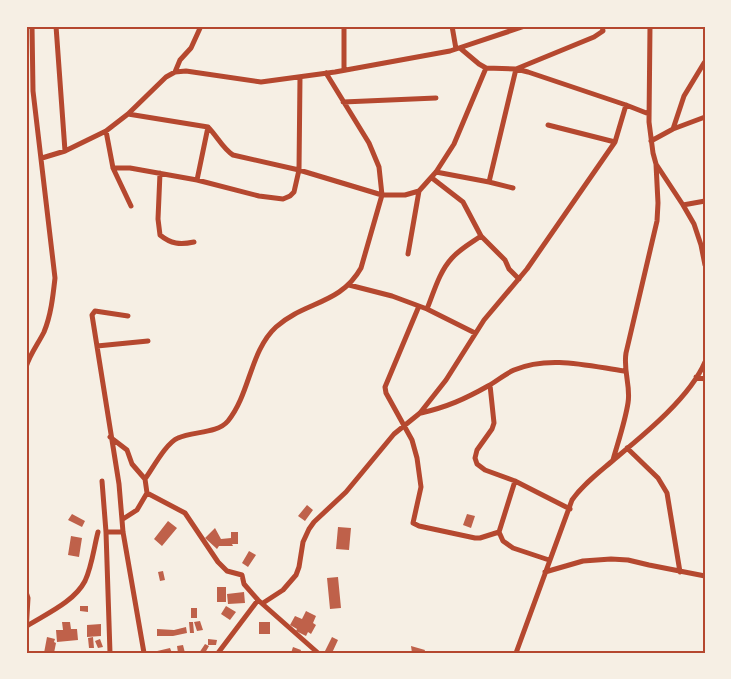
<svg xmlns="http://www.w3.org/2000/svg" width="731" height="679" font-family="'Fira Sans',sans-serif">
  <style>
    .building { fill: #bf614a }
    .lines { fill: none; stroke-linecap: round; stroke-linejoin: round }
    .minor { stroke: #b5482f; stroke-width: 5 }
    .neatline { fill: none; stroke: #b5482f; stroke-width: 2 }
  </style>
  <rect width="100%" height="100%" fill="#f6efe4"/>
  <path class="building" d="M307,505L313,510L305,521L298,516Z
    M72,514L85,521L82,527L68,520Z
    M467,514L475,516L471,528L463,525Z
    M168,521L177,528L162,546L154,539Z
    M338,527L351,528L349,550L336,549Z
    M215,528L221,539L231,538V532H238V544H232L233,546H219L217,549L205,538Z
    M71,536L82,538L79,557L68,555Z
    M249,551L256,555L248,567L242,563Z
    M163,571L165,580L160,581L158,572Z
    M338,577L341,608L330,609L327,578Z
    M217,587H226V602H217Z
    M244,592L245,603L228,604L227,594Z
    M80,606H88V612L80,611Z
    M226,606L236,612L230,620L221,614Z
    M191,608H197V618H191Z
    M306,611L316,616L313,623L316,625L311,634L308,632L306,636L296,631L297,629L290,625L295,616L302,619Z
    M200,621L203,630L197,631L194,622Z
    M62,622H70L71,629H77L78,640L57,642L56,630H63Z
    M189,622H193L194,633H190Z
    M259,622H270V634H259Z
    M101,624V636L87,637V625Z
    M186,627L187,633L173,636H157V629L174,630Z
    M47,637L55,639L54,642L56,643L54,653H44Z
    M93,637L94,648H89L88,638Z
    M332,637L338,640L332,653H324Z
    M100,639L103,647L98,648L95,641Z
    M208,639L217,640L216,645H208Z
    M205,644L209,646L205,653H199Z
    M183,645L185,653H178L177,646Z
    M411,646L425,650L424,653H412Z
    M293,647L301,650L300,653H291Z
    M170,648L172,653H153V652Z"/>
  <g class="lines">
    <path class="minor" d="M56,26L65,151
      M344,26V70
      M452,26L456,49
      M650,26L649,122L653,153L656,164L683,205L694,224L701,245L705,265
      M460,48L479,64L486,68L516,69L528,72L626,105L649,114
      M175,72L180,60L191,48L201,26
      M343,102L436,98
      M128,114L208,127C217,136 223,149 233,155L299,170L382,195H405L419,191L436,172L454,144L486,68
      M548,125L615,142
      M673,129L684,96L704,63
      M106,131L113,168H130L197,180L259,196L283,199L290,196L294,192L299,170L300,77
      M651,141L673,129L705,117
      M42,158L65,151L106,131L128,114L166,77L175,72L186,71L261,82L335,72L450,51L525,26
      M113,168L131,206
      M436,172L489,182L516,69L594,37L603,31L602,26
      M160,173L158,219L160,235C171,244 180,245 194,242
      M432,178L463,202L481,236L505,260L509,269L519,279
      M197,180L208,127
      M489,182L513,188
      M683,205L705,201
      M408,254L419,191
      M349,285L392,296L427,309L475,333
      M419,306L385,387L386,393L412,440L417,458L421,487L413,523L419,526L475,538H480L499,532
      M427,309C434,292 439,272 452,258C460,249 471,243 481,236
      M128,316L95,311L92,315L119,484L123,532L144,653
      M97,346L148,341
      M26,367C30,354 38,344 44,332C51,315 53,296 55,278L33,91L32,26
      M696,377L705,379
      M490,385L494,423L492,429L477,450L475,458L477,464L485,470L515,481L570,509
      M421,413C447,407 465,399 488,386C497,381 505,374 514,370C549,355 589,366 624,371
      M110,437L127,450L132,464L145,479L147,493L185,513L218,562L227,571L242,575L244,584L258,600L318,653
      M627,448L658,478L667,493L680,572
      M613,460C618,442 625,422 628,403C631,386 623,371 626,353L657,221L658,203L656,164
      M145,479C153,468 166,443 178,438C193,431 217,434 228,421C250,394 250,351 276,327C305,301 340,305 361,268L382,195L379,167L369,143L326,73
      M102,481L106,532L110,653
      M515,481L499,532L503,541L513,548L549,560
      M123,519L137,510L147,493
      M106,532H123
      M545,572L583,561L611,559L628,560L649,565L705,576
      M26,592L28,598L26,632
      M263,603L283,590L296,575L299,567L303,542L309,529L314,522L346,492L394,434L420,413L446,380L484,320L527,269L615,142L626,105
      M27,626C46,614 74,602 85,581C92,566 94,547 98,532
      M218,653L258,600
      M516,653L572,500C584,483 601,471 617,457C646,433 690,397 705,362"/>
  </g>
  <rect width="731" height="679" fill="none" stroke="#f6efe4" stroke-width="55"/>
  <rect x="28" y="28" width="676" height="624" class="neatline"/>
</svg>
